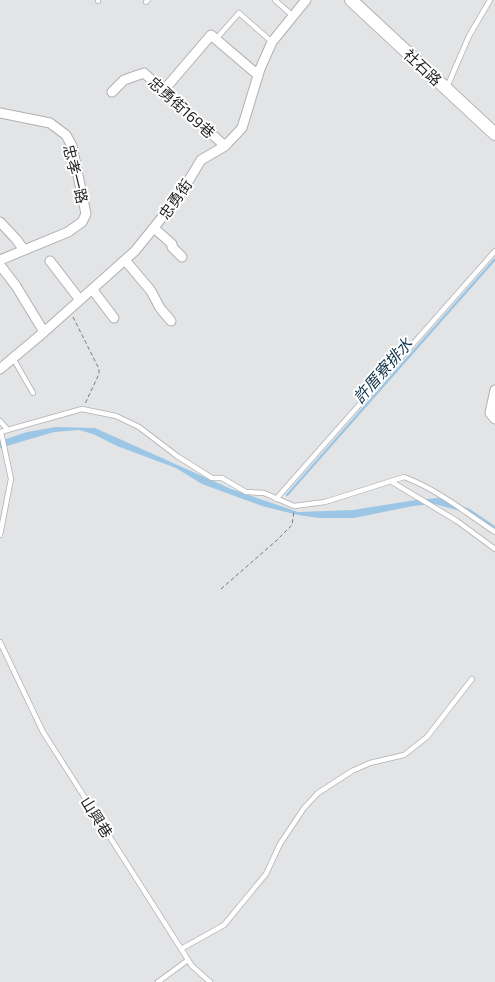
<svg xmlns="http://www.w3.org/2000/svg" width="495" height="982" font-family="'Exo 2','Noto Sans TC',sans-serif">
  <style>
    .water { fill: #9cc6e5 }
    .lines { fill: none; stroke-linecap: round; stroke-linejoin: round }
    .stream { stroke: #9cc6e5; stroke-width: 2.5 }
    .lane-casing { stroke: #b0b0b3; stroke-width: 6 }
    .street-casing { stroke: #b0b0b3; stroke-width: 11 }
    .secondary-casing { stroke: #b0b0b3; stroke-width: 14 }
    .path { stroke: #797a7b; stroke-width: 1; stroke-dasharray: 4 2.5; stroke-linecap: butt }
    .lane { stroke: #fff; stroke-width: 4.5 }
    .street { stroke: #fff; stroke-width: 9 }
    .secondary { stroke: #fff; stroke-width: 12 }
    .labels { text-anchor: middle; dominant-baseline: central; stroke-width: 4; stroke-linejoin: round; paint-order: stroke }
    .street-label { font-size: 15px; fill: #1e1f1f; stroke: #fff }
    .water-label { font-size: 16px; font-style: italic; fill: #0f3248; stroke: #fff }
  </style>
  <rect width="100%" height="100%" fill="#e3e4e6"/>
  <path class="water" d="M56,427L95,428L231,489L298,512L353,510L416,500L438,498L470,509L495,526V534L467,513L435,504L413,506L354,518H319L298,515L262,506L202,484L176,468L117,446L93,434L79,430L54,432L0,448V441L27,432Z"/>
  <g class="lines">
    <path class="stream" d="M287,495L495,259"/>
    <defs>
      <path id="lane" d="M98,0V1
        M275,0L293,16
        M146,2L148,0
        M216,39L239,13L272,42
        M447,87L469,36L490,0
        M13,358L33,393
        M0,421L8,430
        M0,432L82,409L116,416L139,427L177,456L212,478H222L246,492L264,493L294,506L325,502L404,477C437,489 466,513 495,532
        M392,482L457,521L495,549
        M276,499L495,251
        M0,535L11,479L1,432
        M0,642L43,732L192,966L210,982
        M181,949L224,925L266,874L280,844L304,808L318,793L352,771L370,763L404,755L427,737L472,679
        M158,982L188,960"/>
      <path id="street" d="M164,90L211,35L258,75
        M112,92L124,80L144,73L225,146
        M0,113L50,123L66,135L72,146L86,214L82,222L68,232L0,260
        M0,222L16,239L24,250
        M154,228L172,244V247L182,257
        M125,260L151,291L160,308L171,321
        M50,261L80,300
        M0,265L16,286L44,332
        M92,289L114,318
        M0,369L44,332L135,251L180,195L201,160L225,146L242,128L260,69L272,42L306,0
        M495,390L490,413L495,419"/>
      <path id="secondary" d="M351,0L495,134"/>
    </defs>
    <use href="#lane" class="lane-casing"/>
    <use href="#street" class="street-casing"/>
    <use href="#secondary" class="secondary-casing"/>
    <path class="path" d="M73,317L99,369V374L85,404
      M221,589L277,540L292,525L294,511"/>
    <use href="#lane" class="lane"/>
    <use href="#street" class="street"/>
    <use href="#secondary" class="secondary"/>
  </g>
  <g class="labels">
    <g class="street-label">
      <text transform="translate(423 67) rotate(43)">社石路</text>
      <text transform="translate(182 107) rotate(42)">忠勇街169巷</text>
      <text transform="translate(76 174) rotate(76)">忠孝一路</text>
      <text transform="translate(175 199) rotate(-55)">忠勇街</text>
      <text transform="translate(97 817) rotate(58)">山興巷</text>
    </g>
    <g class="water-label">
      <text transform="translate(382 370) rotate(-49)">許厝寮排水</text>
    </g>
  </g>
</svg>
